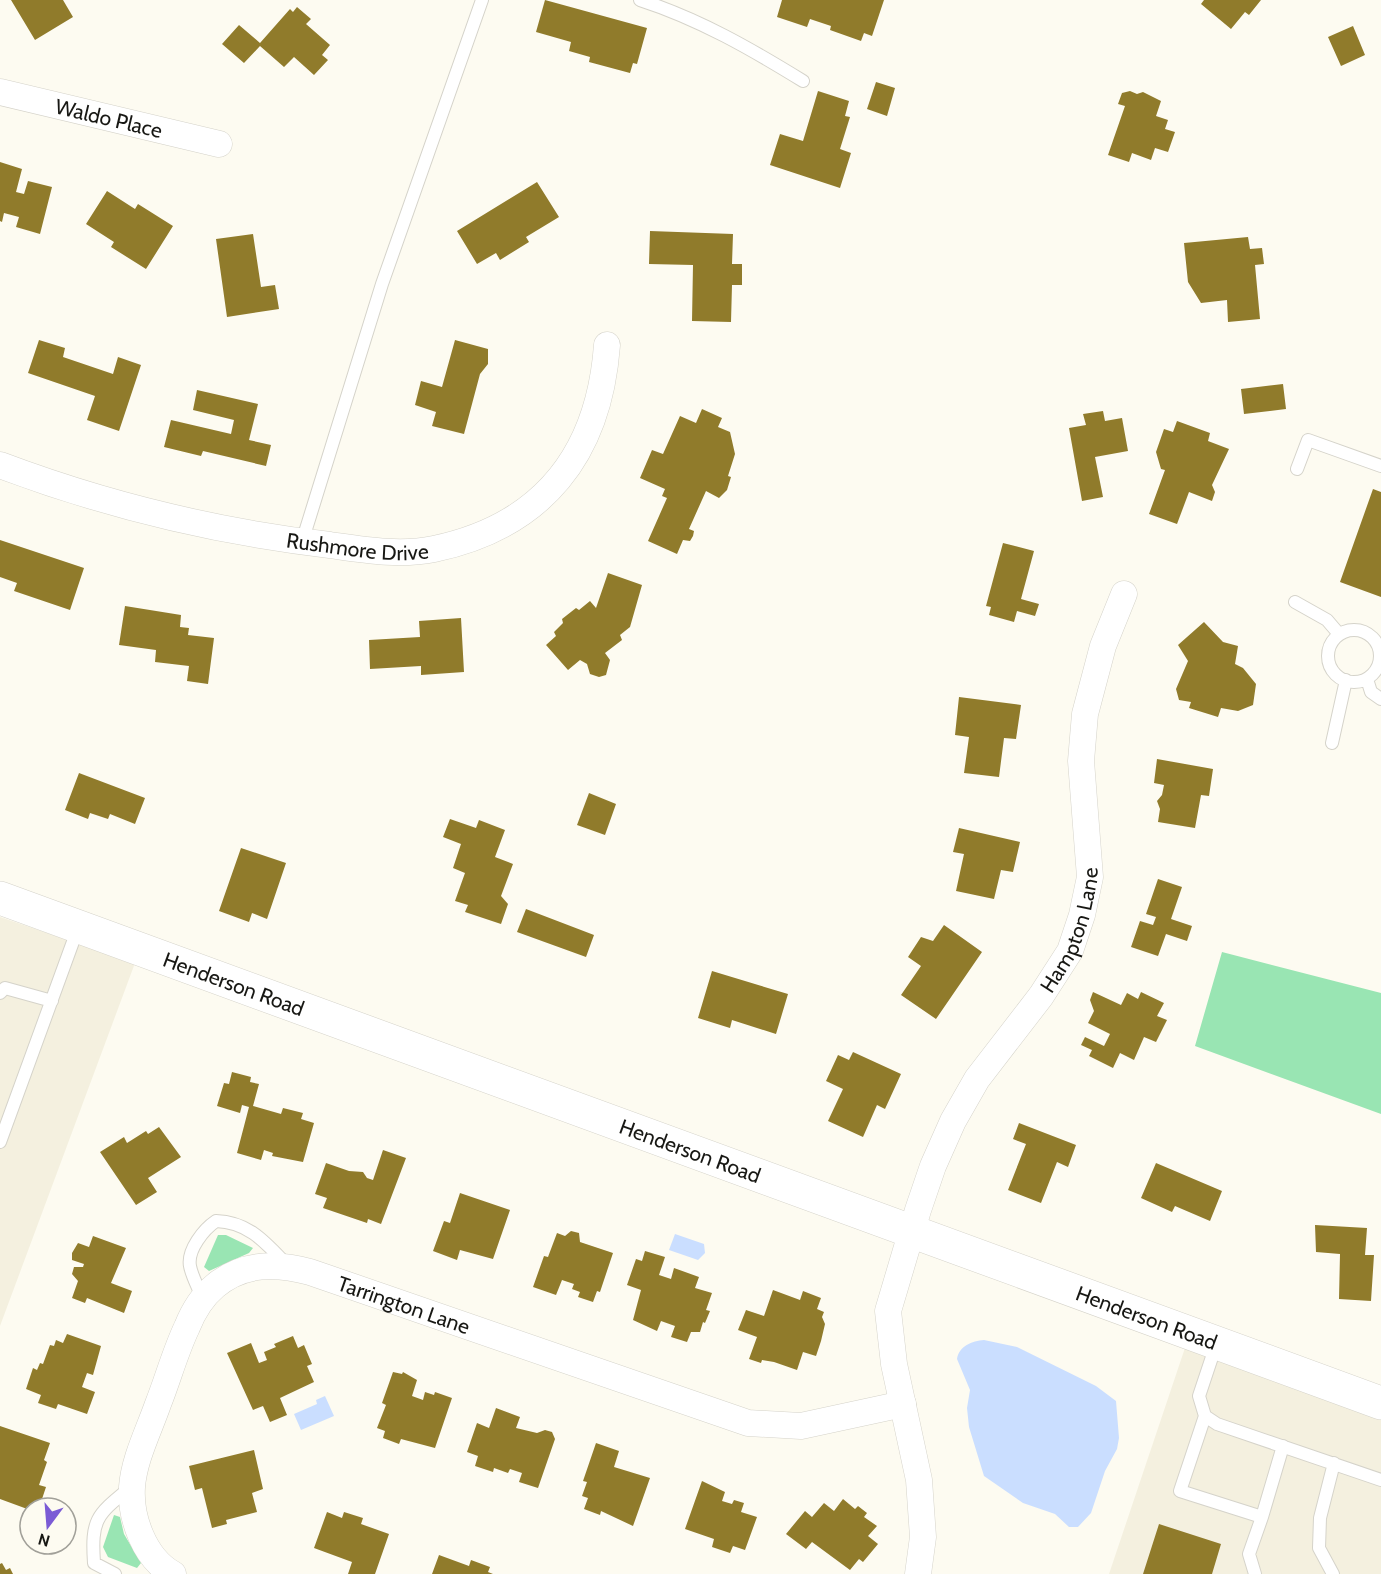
<svg xmlns="http://www.w3.org/2000/svg" width="1381" height="1574" font-family="Cabin,sans-serif">
  <style>
    .built { fill: #f4f0df }
    .green { fill: #99e5b3 }
    .water { fill: #cadeff }
    .building { fill: #907b2b }
    .lines { fill: none; stroke-linecap: round; stroke-linejoin: round }
    .lane-casing { stroke: #d5d3ca; stroke-width: 14 }
    .street-casing { stroke: #d5d3ca; stroke-width: 27 }
    .secondary-casing { stroke: #d5d3ca; stroke-width: 34 }
    .lane { stroke: #fff; stroke-width: 12 }
    .street { stroke: #fff; stroke-width: 26 }
    .secondary { stroke: #fff; stroke-width: 33 }
    .labels { text-anchor: middle; dominant-baseline: central; stroke-width: 5; stroke-linejoin: round; paint-order: stroke }
    .street-label { font-size: 21px; fill: #181814; stroke: #fdfbf1 }
  </style>
  <rect width="100%" height="100%" fill="#fdfbf1"/>
  <path class="built" d="M0,917L135,963L0,1326Z
    M1189,1336L1381,1406V1574H1109Z"/>
  <path class="green" d="M1222,952L1381,993V1114L1195,1046Z
    M218,1235H226L253,1248L249,1253L209,1271L204,1267Z
    M114,1515L120,1517L124,1534L141,1563L137,1568L108,1557L103,1547Z"/>
  <path class="water" d="M675,1234L704,1244L705,1253L698,1260L669,1250Z
    M984,1340L1017,1347L1096,1386L1116,1401L1119,1438L1117,1449L1105,1471L1091,1513L1078,1527H1069L1055,1514L1023,1503L984,1476L969,1427L967,1408L970,1390L957,1359C959,1346 972,1341 984,1340Z
    M325,1396L334,1416L301,1430L294,1414L317,1404L316,1400Z"/>
  <path class="building" d="M11,0H63L73,17L35,40Z
    M545,0L647,28L637,64L633,63L630,73L589,62L590,57L569,51L571,42L536,32Z
    M782,0H884L872,36L864,33L861,41L830,30L831,26L810,19L807,27L777,17Z
    M1204,0H1261L1249,15L1245,12L1231,29L1201,4Z
    M297,7L311,19L306,24L330,45L322,55L328,60L314,75L294,57L284,67L260,46L244,63L222,44L239,25L260,43L290,9L293,12Z
    M1353,26L1365,55L1341,66L1328,37Z
    M876,82L895,88L887,116L867,109Z
    M818,91L849,101L845,116L850,117L840,149L851,153L840,188L770,165L780,134L803,141Z
    M1130,91L1137,94L1143,92L1161,101L1156,116L1168,120L1165,129L1175,132L1168,152L1155,148L1151,160L1132,153L1129,162L1108,155L1125,106L1118,104L1122,93Z
    M0,162L22,169L16,192L24,194L28,181L52,187L40,234L16,227L19,217L4,213L2,222L0,221Z
    M537,182L559,217L526,237L529,242L500,260L496,253L477,264L457,231Z
    M107,191L135,209L138,204L173,226L146,269L111,247L114,242L86,224Z
    M650,231L733,234L732,264H742V285H732L731,322L692,321L693,265L649,264Z
    M253,234L261,287L275,285L279,309L227,317L216,239Z
    M1248,237L1250,249L1262,248L1264,264L1255,265L1260,319L1228,322L1227,300L1201,303L1188,282L1184,243Z
    M39,340L65,348L63,357L113,374L118,357L141,365L119,431L87,420L95,396L28,373Z
    M455,340L488,349V364L480,374L464,434L432,426L436,412L415,405L421,381L442,387Z
    M1283,384L1286,409L1244,414L1241,389Z
    M197,390L258,404L249,440L271,445L266,466L203,451L201,456L164,447L171,420L231,434L234,420L193,410Z
    M702,409L722,418L718,427L730,432L735,454L728,476L731,477L727,490L719,498L706,491L689,529L694,531L693,536L690,541L683,540L677,554L648,541L667,498L662,496L665,489L640,478L652,450L663,454L680,416L696,423Z
    M1103,411L1105,421L1122,418L1128,451L1095,457L1103,497L1082,501L1069,428L1086,425L1083,414Z
    M1177,421L1210,433L1208,441L1229,449L1212,485L1215,492L1212,501L1189,492L1177,524L1149,514L1165,470L1161,469L1156,452L1164,429L1173,432Z
    M1373,489L1381,492V597L1340,582Z
    M0,540L84,568L70,610L14,591L17,583L0,577Z
    M1003,543L1034,551L1021,599L1039,604L1035,616L1017,611L1014,622L989,615L991,607L986,606Z
    M608,573L642,585L630,627L620,635L622,640L605,653L610,660L606,675L599,677L590,674L587,664L580,660L568,670L546,645L556,636L554,632L563,623L562,619L576,608L579,610L590,601L596,608Z
    M125,606L181,615L180,627L189,628L188,635L214,638L208,684L187,681L189,666L155,662L156,650L119,645Z
    M461,618L464,672L421,675V666L370,669L369,640L420,637L419,621Z
    M1204,622L1223,642L1238,646L1235,664L1243,668L1256,684L1253,705L1238,711L1221,708L1218,717L1189,708L1191,702L1179,700L1176,689L1188,661L1178,645Z
    M959,697L1021,705L1016,739L1004,738L999,777L964,773L969,737L955,735Z
    M1157,759L1213,769L1209,796L1201,795L1195,828L1158,822L1160,809L1157,801L1162,795L1164,785L1154,783Z
    M79,773L145,798L135,824L110,814L108,819L90,813L88,819L65,810Z
    M589,793L616,804L605,835L577,825Z
    M450,819L476,828L479,820L505,830L495,857L513,864L501,896L508,904L501,924L465,912L468,905L455,901L465,873L453,868L461,844L443,837Z
    M959,828L1020,842L1013,872L1001,870L994,899L956,891L964,854L953,852Z
    M241,848L286,863L267,919L252,913L249,922L219,911Z
    M1158,879L1182,887L1171,919L1192,926L1187,941L1166,934L1158,956L1131,947L1140,921L1153,925L1156,917L1146,914Z
    M526,909L594,935L586,957L517,932Z
    M944,925L982,952L936,1019L901,995L921,966L908,957L921,937L933,941Z
    M712,971L788,994L776,1034L732,1020L730,1028L698,1018Z
    M1093,992L1121,1005L1127,993L1138,999L1141,992L1164,1003L1157,1016L1167,1020L1156,1042L1144,1037L1134,1060L1120,1053L1113,1068L1089,1056L1092,1050L1081,1045L1085,1037L1104,1046L1110,1034L1088,1023L1094,1011L1090,1000Z
    M853,1052L901,1074L885,1109L877,1105L863,1137L828,1121L843,1089L826,1081L838,1055L849,1060Z
    M232,1072L251,1077L250,1082L259,1084L253,1106L281,1114L283,1108L303,1113L301,1119L314,1123L303,1162L272,1156L273,1153L264,1150L261,1160L237,1153L249,1107L242,1105L240,1113L217,1106L224,1083L229,1084Z
    M1019,1123L1076,1145L1068,1167L1057,1162L1041,1203L1008,1190L1026,1144L1013,1139Z
    M159,1127L181,1157L148,1178L157,1192L136,1205L100,1152L124,1137L127,1143L146,1131L148,1134Z
    M383,1150L406,1158L381,1224L368,1219L367,1223L323,1208L327,1198L315,1194L326,1163L349,1171L363,1172L367,1178L373,1180Z
    M1156,1163L1222,1191L1210,1221L1175,1206L1172,1212L1141,1198Z
    M460,1193L510,1210L493,1259L460,1250L457,1260L433,1251L444,1221L450,1223Z
    M1315,1225L1367,1228L1365,1255H1374L1371,1301L1339,1299L1340,1254L1316,1252Z
    M571,1231L579,1233L580,1242L613,1253L600,1292L597,1291L593,1302L578,1297L580,1292L572,1289L574,1284L562,1280L556,1295L533,1287L544,1256L548,1257L557,1233L565,1236Z
    M93,1236L126,1248L111,1283L132,1291L124,1313L87,1298L85,1303L72,1298L78,1281L72,1274L74,1267H83L84,1264L72,1260V1253L78,1243L89,1247Z
    M645,1251L665,1257L659,1275L671,1279L674,1268L699,1277L695,1288L712,1293L706,1310L710,1311L705,1323L703,1322L700,1332H691L687,1342L671,1337L675,1326L661,1321L657,1331L633,1320L641,1290L627,1285L636,1259L642,1261Z
    M773,1290L800,1300L803,1291L821,1298L817,1309L824,1312L822,1317L825,1324L821,1341L816,1356L803,1352L797,1370L774,1362L762,1360L761,1363L749,1359L757,1337L738,1330L746,1310L764,1316Z
    M67,1334L101,1346L93,1375L87,1373L82,1387L95,1392L87,1414L58,1404L56,1409L38,1403L41,1395L26,1389L33,1368L37,1370L40,1363L43,1364L50,1345L54,1346L56,1340L63,1343Z
    M293,1336L298,1348L304,1345L312,1364L307,1366L314,1382L280,1398L287,1415L270,1422L263,1406L253,1410L227,1353L251,1343L259,1363L267,1360L264,1352L276,1347L274,1344Z
    M393,1372L402,1374L403,1372L417,1380L412,1396L423,1400L425,1392L434,1395L435,1392L452,1398L435,1448L401,1439L399,1444L383,1438L385,1431L377,1428L386,1405L382,1403Z
    M496,1408L520,1417L516,1428L537,1433L545,1430L552,1432L555,1439L538,1488L519,1482L522,1473L510,1469L508,1473L494,1468L493,1472L475,1466L478,1456L467,1452L477,1423L489,1428Z
    M0,1426L50,1443L44,1460L47,1462L39,1485L46,1487L39,1508L30,1510L0,1499Z
    M596,1443L619,1451L614,1467L650,1478L633,1526L601,1511L600,1515L584,1509L588,1498L582,1496L587,1482L583,1481Z
    M254,1450L263,1489L252,1493L257,1512L226,1520L227,1524L212,1528L202,1488L195,1490L189,1466Z
    M702,1481L725,1492L722,1501L732,1504L734,1500L744,1503L741,1512L757,1517L745,1550L733,1546L730,1553L712,1547L714,1539L685,1529Z
    M843,1499L855,1509L858,1506L867,1513L864,1517L877,1526L868,1536L878,1544L863,1562L859,1559L850,1570L812,1542L806,1549L786,1534L805,1511L812,1517L824,1503L834,1511Z
    M327,1512L342,1518L344,1512L363,1518L361,1524L389,1534L375,1574H348L352,1562L314,1548Z
    M1159,1524L1221,1544L1212,1574H1143Z
    M439,1555L469,1566L471,1560L490,1567L488,1572L493,1574H432Z
    M2,1563L6,1570L10,1568L13,1574H0V1564Z"/>
  <g class="lines">
    <defs>
      <path id="lane" d="M640,0C699,19 751,49 803,81
        M1297,469L1308,440L1381,466
        M302,542L382,284L482,0
        M1295,602L1327,620L1339,634
        M1328 656a26 26 0 1 1 52 0a26 26 0 1 1-52 0Z
        M1367,679L1371,692L1381,699
        M1332,743L1346,680
        M0,993L5,988L52,1001
        M0,1142L78,928
        M203,1299C199,1289 192,1277 190,1266C187,1250 204,1229 216,1221C249,1222 266,1243 287,1265
        M1216,1345L1199,1396L1205,1416L1217,1424L1381,1480
        M1205,1416L1180,1491L1262,1517L1283,1446
        M115,1574L94,1563C91,1518 97,1515 131,1487
        M1255,1574L1249,1554L1262,1517
        M1333,1574L1319,1548L1320,1518L1334,1463"/>
      <g id="street">
        <path id="s1" d="M0,92L219,144"/>
        <path id="s2" d="M0,465C106,505 218,532 330,545C365,550 400,556 434,549C543,526 599,454 607,345"/>
        <path id="s3" d="M173,1574C144,1558 130,1517 132,1487C134,1459 149,1430 158,1404C168,1379 175,1352 187,1327C193,1312 203,1296 215,1286C243,1262 277,1263 310,1272L748,1423L801,1426L903,1404"/>
        <path id="s4" d="M918,1574L923,1537L919,1480L894,1364L888,1311L918,1210L933,1166L953,1121L977,1079L1041,996L1070,951L1082,915L1090,877L1081,761L1085,714L1103,646L1124,594"/>
      </g>
      <g id="secondary">
        <path id="s5" d="M0,898L1381,1403"/>
      </g>
    </defs>
    <use href="#lane" class="lane-casing"/>
    <use href="#street" class="street-casing"/>
    <use href="#secondary" class="secondary-casing"/>
    <use href="#lane" class="lane"/>
    <use href="#street" class="street"/>
    <use href="#secondary" class="secondary"/>
  </g>
  <g class="labels">
    <g class="street-label">
      <text stroke="none"><textPath href="#s1" startOffset="112">Waldo Place</textPath></text>
      <text stroke="none"><textPath href="#s2" startOffset="368">Rushmore Drive</textPath></text>
      <text stroke="none"><textPath href="#s4" startOffset="694">Hampton Lane</textPath></text>
      <text stroke="none"><textPath href="#s5" startOffset="249">Henderson Road</textPath></text>
      <text stroke="none"><textPath href="#s5" startOffset="735">Henderson Road</textPath></text>
      <text stroke="none"><textPath href="#s3" startOffset="520">Tarrington Lane</textPath></text>
      <text stroke="none"><textPath href="#s5" startOffset="1221">Henderson Road</textPath></text>
    </g>
  </g>
  <g transform="translate(48 1526) rotate(196)"><circle r="28" fill="#fdfbf1" stroke="#a1a099" stroke-width="1.5"/>
  <path d="M0-4.5L10 22L0 15L-10 22Z" fill="#7b5bd5"/>
  <text y="-9" font-size="16" font-weight="bold" text-anchor="middle" fill="#181814">N</text>
  </g>
</svg>
